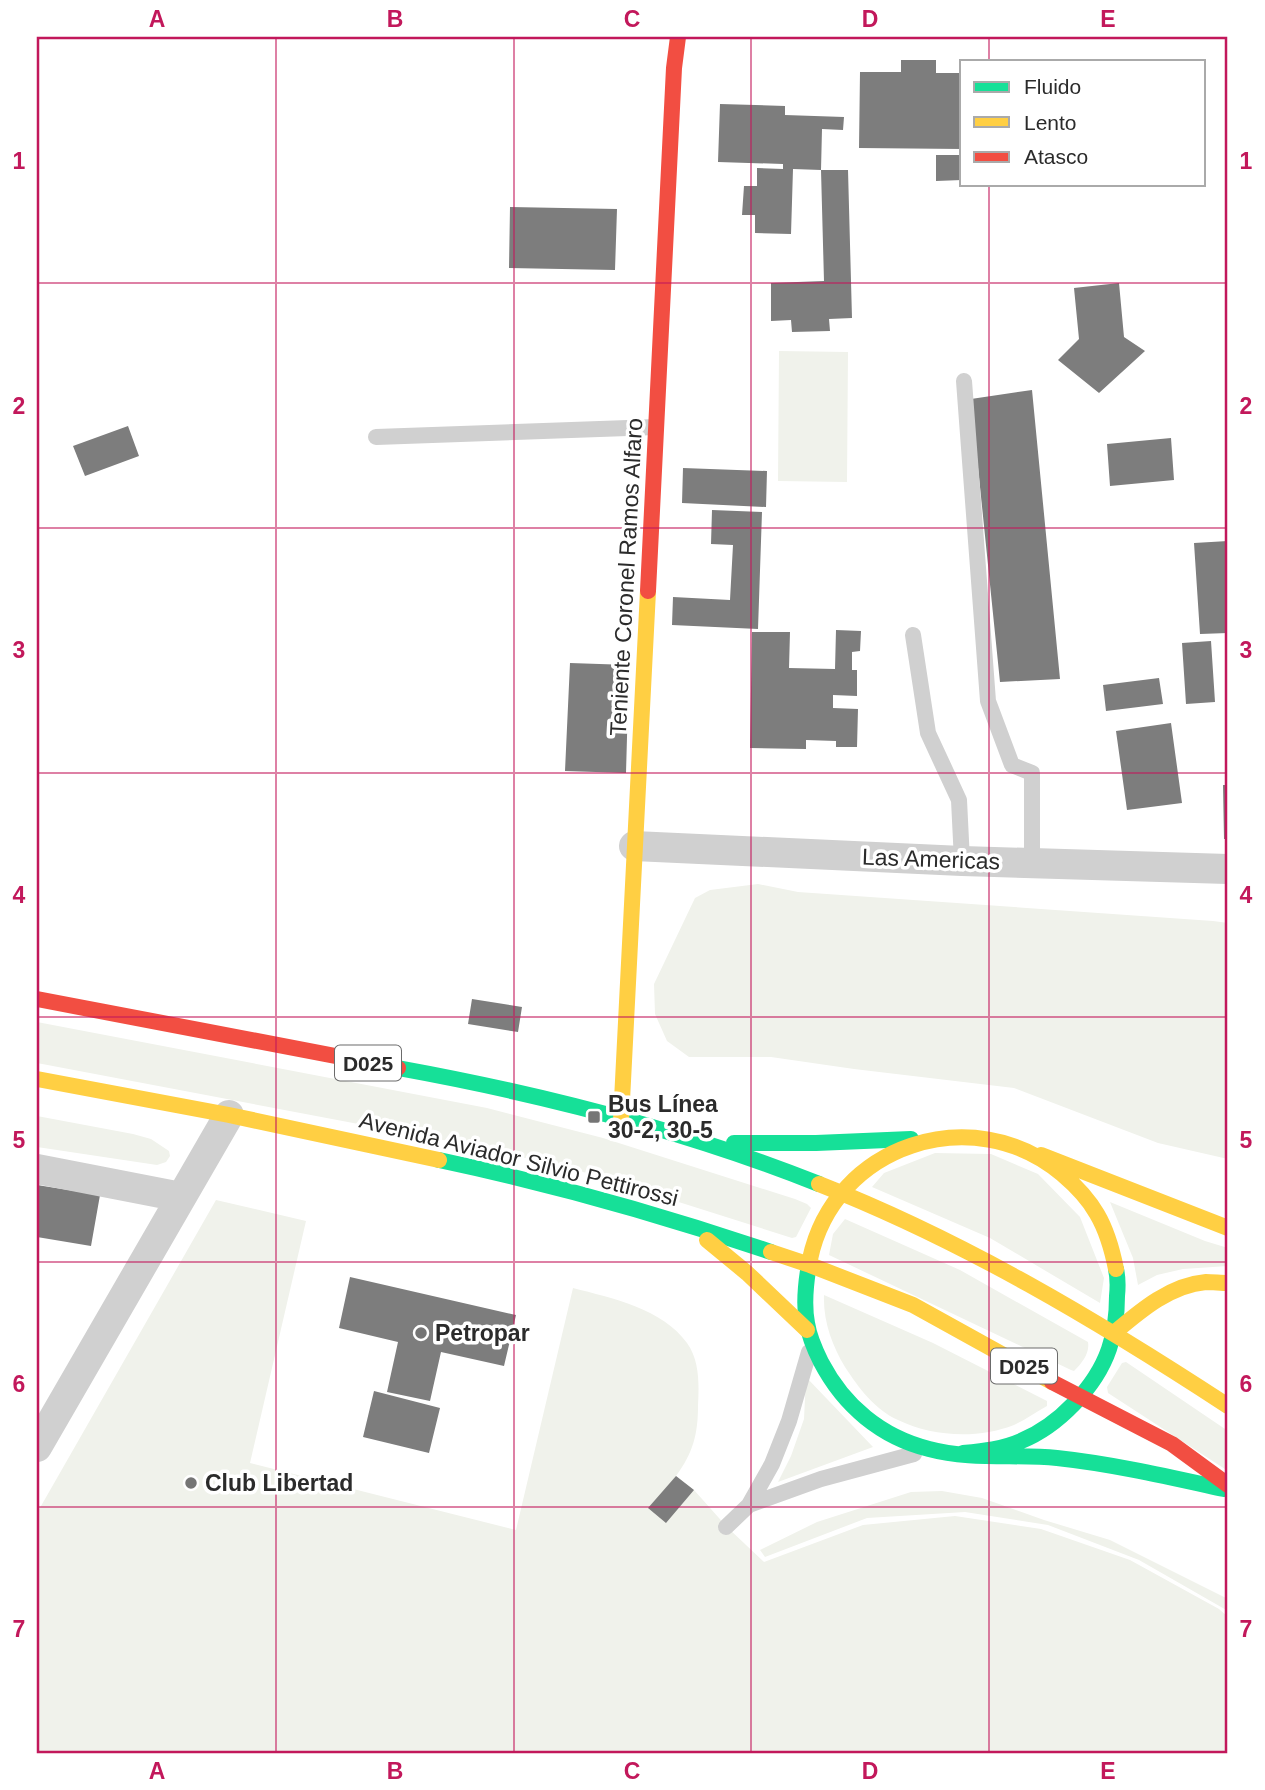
<svg xmlns="http://www.w3.org/2000/svg" width="1265" height="1790" font-family="Helvetica,sans-serif">
  <style>
    .green { fill: #f0f2eb }
    .building { fill: #7d7d7d }
    .lines { fill: none; stroke-linecap: round; stroke-linejoin: round }
    .lane { stroke: #d0d0d0; stroke-width: 16 }
    .street { stroke: #d0d0d0; stroke-width: 30 }
    .fast { stroke: #16e098; stroke-width: 16 }
    .slow { stroke: #ffcf43; stroke-width: 16 }
    .jam { stroke: #f24e42; stroke-width: 16 }
    .grid { fill: none; stroke: #c2185b; stroke-width: 2; stroke-opacity: 0.55 }
    .poi-dot { fill: #757575; stroke: #fff; stroke-width: 2.5 }
    .labels { text-anchor: middle; dominant-baseline: central; stroke-width: 7; stroke-linejoin: round; paint-order: stroke }
    .shield { fill: #fff; stroke: #6b6b6b; stroke-width: 2 }
    .shield-label { font-size: 21px; font-weight: bold; fill: #2b2b2b }
    .street-label { font-size: 23px; fill: #2b2b2b; stroke: #fff }
    .poi-label { font-size: 23px; font-weight: bold; fill: #2b2b2b; stroke: #fff; text-anchor: start }
    .neatline { fill: none; stroke: #c2185b; stroke-width: 2.5 }
    .grid-label { font-size: 23px; text-anchor: middle; font-weight: bold; fill: #c2185b }
  </style>
  <rect width="100%" height="100%" fill="#fff"/>
  <path class="green" d="M779,351L848,352L847,482L778,481Z
    M758,884L798,892L1213,921L1228,923V1159L1158,1143L1014,1088L854,1069L771,1057H689L667,1041L655,1014L654,984L695,898L710,890Z
    M37,1022L487,1108L603,1138L795,1199L807,1204L811,1208L796,1237L792,1238L587,1173L480,1147L37,1063Z
    M37,1116L133,1134L151,1139L169,1151L170,1156L166,1162L157,1165L37,1147Z
    M935,1153L991,1154L1038,1174L1080,1217L1104,1278L1100,1303L990,1238L872,1187L884,1173Z
    M216,1200L306,1221L250,1463L516,1530L573,1288C612,1298 663,1309 687,1343C700,1361 699,1385 698,1406C698,1434 693,1453 676,1476L694,1490L727,1527L764,1562L863,1525L955,1516L1041,1529L1130,1560L1219,1609L1228,1617V1753H37V1513Z
    M1110,1202L1205,1241L1228,1248V1266L1183,1269L1157,1275L1138,1285L1133,1258Z
    M845,1219L960,1270L1088,1342C1090,1353 1082,1363 1074,1371L1071,1370L829,1255L833,1234Z
    M824,1295L933,1343L1047,1401V1406C1036,1412 1025,1420 1014,1425C978,1439 933,1437 898,1420C875,1410 858,1387 845,1367C832,1345 823,1321 824,1295Z
    M1126,1362L1228,1431V1471L1108,1393L1107,1387L1122,1363Z
    M806,1377L873,1447L778,1482L791,1456L804,1419Z
    M942,1491L982,1498L1044,1520L1110,1540L1228,1599V1611L1139,1560L1048,1525L965,1512L867,1518L765,1557L760,1550L817,1522L911,1492Z"/>
  <path class="building" d="M901,60H936V73H962V149L859,148L860,72H901Z
    M720,104L785,106V115L844,117L843,130L822,129L821,170L793,169L791,234L755,233V215H742L744,186H757V168L783,169V164L718,162Z
    M936,155H962V180L936,181Z
    M821,170H848L852,318L829,319L830,331L792,332L791,320L771,321V283L824,281Z
    M510,207L617,209L615,270L509,268Z
    M1119,283L1124,337L1145,351L1099,393L1058,360L1079,339L1074,288Z
    M1032,390L1060,679L1000,682L971,399Z
    M128,426L139,456L85,476L73,446Z
    M1171,438L1174,480L1110,486L1107,444Z
    M683,468L767,471L766,507L682,503Z
    M712,510L762,512L758,629L672,625L673,597L730,600L733,545L711,544Z
    M1228,541V633L1200,634L1194,543Z
    M836,630L861,631L860,651L852,652V670H857V696L833,695V708L858,709L857,747H836V741L806,740V749L750,748L752,632H790L789,668L835,669Z
    M1211,641L1215,702L1186,704L1182,643Z
    M570,663L629,665L626,773L565,771Z
    M1159,678L1163,704L1106,711L1103,685Z
    M1171,723L1182,803L1127,810L1116,731Z
    M1223,785H1228V839H1224Z
    M472,999L522,1007L518,1032L468,1024Z
    M37,1185L100,1195L91,1246L37,1237Z
    M350,1277L516,1315L504,1366L441,1352L430,1401L387,1392L398,1342L339,1328Z
    M374,1391L440,1408L429,1453L363,1437Z
    M676,1476L694,1490L666,1523L648,1508Z"/>
  <g class="lines">
    <path class="lane" d="M964,381L988,701L1012,765L1032,773V863
      M376,437L656,427
      M913,635L928,733L959,800L962,861
      M749,1505L821,1479L914,1454
      M726,1527L749,1505L772,1464L789,1421L809,1352"/>
    <path class="street" d="M634,846L962,861L1228,869
      M37,1169L181,1197
      M37,1447L229,1115"/>
    <path class="fast" d="M398,1068C541,1094 684,1130 819,1184
      M734,1143H816L911,1139
      M439,1160C552,1184 662,1215 771,1252
      M810,1259C806,1280 803,1302 807,1323C809,1336 815,1350 821,1362C844,1406 881,1437 929,1449C970,1460 1015,1454 1057,1458C1113,1464 1169,1477 1224,1489
      M963,1453C983,1451 1003,1449 1021,1441C1058,1426 1096,1387 1109,1349C1115,1332 1117,1314 1117,1296C1118,1286 1118,1278 1116,1269"/>
    <path class="slow" d="M37,1079L229,1115L439,1160
      M621,1120L648,591
      M1041,1155L1228,1228
      M819,1184C964,1241 1098,1321 1228,1406
      M707,1240L747,1273L807,1330
      M771,1252L810,1265L913,1305L1052,1382
      M810,1259C834,1145 973,1099 1062,1174C1075,1185 1088,1198 1097,1214C1107,1231 1112,1249 1116,1269
      M1114,1333C1140,1311 1170,1285 1206,1282C1213,1282 1221,1283 1228,1283"/>
    <path class="jam" d="M648,591L674,68L678,37
      M37,999L398,1068
      M1052,1382L1172,1444L1228,1485"/>
  </g>
  <path class="grid" d="M276,37V1753M514,37V1753M751,37V1753M989,37V61M989,184V1753M37,283H1228M37,528H1228M37,773H1228M37,1017H1228M37,1262H1228M37,1507H1228"/>
  <g class="poi-dot">
    <rect x="587" y="1110" width="14" height="14" rx="3.5"/>
    <circle cx="421" cy="1333" r="7"/>
    <circle cx="191" cy="1483" r="7"/>
  </g>
  <g class="labels">
    <g class="shield">
      <rect x="335" y="1045.5" width="66" height="35" rx="5"/>
      <rect x="991" y="1348.5" width="66" height="35" rx="5"/>
    </g>
    <g class="shield-label">
      <text x="368" y="1063">D025</text>
      <text x="1024" y="1366">D025</text>
    </g>
    <g class="street-label">
      <text transform="translate(626 577) rotate(-87)">Teniente Coronel Ramos Alfaro</text>
      <text transform="translate(931 859) rotate(2)">Las Americas</text>
      <text transform="translate(519 1159) rotate(14)">Avenida Aviador Silvio Pettirossi</text>
    </g>
    <g class="poi-label">
      <text x="608" y="1104">Bus Línea<tspan x="608" dy="26">30-2, 30-5</tspan></text>
      <text x="435" y="1333">Petropar</text>
      <text x="205" y="1483">Club Libertad</text>
    </g>
  </g>
  <rect width="1265" height="1790" fill="none" stroke="#ffffff" stroke-width="77"/>
  <rect x="960" y="60" width="245" height="126" fill="#ffffff" stroke="#aaaaaa" stroke-width="2"/>
  <rect x="974" y="82" width="35" height="10" fill="#16e098" stroke="#aaaaaa" stroke-width="2"/>
  <text x="1024" y="94" font-size="21" fill="#2b2b2b">Fluido</text>
  <rect x="974" y="117" width="35" height="10" fill="#ffcf43" stroke="#aaaaaa" stroke-width="2"/>
  <text x="1024" y="130" font-size="21" fill="#2b2b2b">Lento</text>
  <rect x="974" y="152" width="35" height="10" fill="#f24e42" stroke="#aaaaaa" stroke-width="2"/>
  <text x="1024" y="164" font-size="21" fill="#2b2b2b">Atasco</text>
  <rect x="38" y="38" width="1188" height="1714" class="neatline"/>
  <g class="grid-label">
    <text x="157" y="27">A</text>
    <text x="395" y="27">B</text>
    <text x="632" y="27">C</text>
    <text x="870" y="27">D</text>
    <text x="1108" y="27">E</text>
    <text x="19" y="169">1</text>
    <text x="1246" y="169">1</text>
    <text x="19" y="414">2</text>
    <text x="1246" y="414">2</text>
    <text x="19" y="658">3</text>
    <text x="1246" y="658">3</text>
    <text x="19" y="903">4</text>
    <text x="1246" y="903">4</text>
    <text x="19" y="1148">5</text>
    <text x="1246" y="1148">5</text>
    <text x="19" y="1392">6</text>
    <text x="1246" y="1392">6</text>
    <text x="19" y="1637">7</text>
    <text x="1246" y="1637">7</text>
    <text x="157" y="1779">A</text>
    <text x="395" y="1779">B</text>
    <text x="632" y="1779">C</text>
    <text x="870" y="1779">D</text>
    <text x="1108" y="1779">E</text>
  </g>
</svg>
